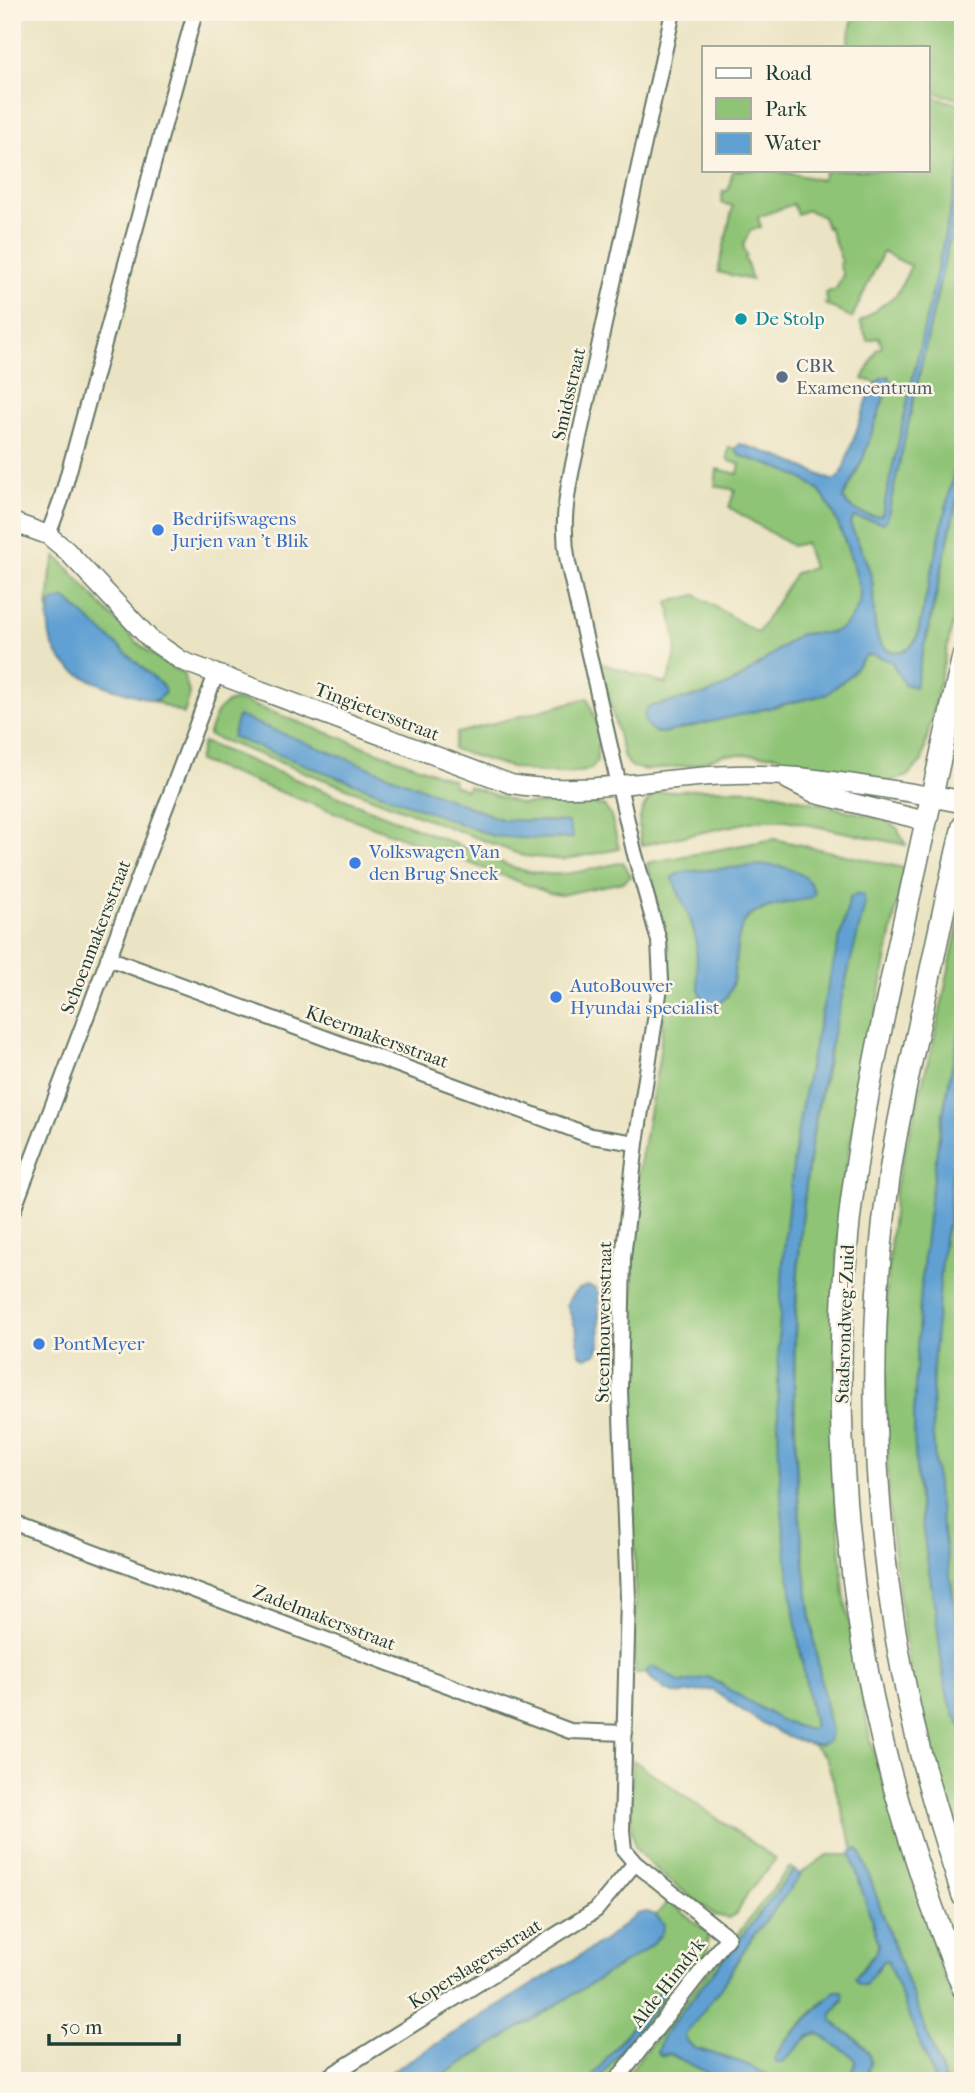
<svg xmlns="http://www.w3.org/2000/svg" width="975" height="2093" font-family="'IM FELL French Canon',serif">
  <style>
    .green { fill: #8fc476; stroke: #578055; stroke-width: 2; fill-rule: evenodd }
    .water { fill: #60a0d3; stroke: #406e84; stroke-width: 2 }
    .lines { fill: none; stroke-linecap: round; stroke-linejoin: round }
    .minor-casing { stroke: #676; stroke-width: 18 }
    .tertiary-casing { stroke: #676; stroke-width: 21 }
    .secondary-casing { stroke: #676; stroke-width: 24 }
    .minor { stroke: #fff; stroke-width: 14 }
    .tertiary { stroke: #fff; stroke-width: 18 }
    .secondary { stroke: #fff; stroke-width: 21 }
    .culture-dot { fill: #0f9aa8; stroke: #fcf5e5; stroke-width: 2.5 }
    .service-dot { fill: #5c6f8a; stroke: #fcf5e5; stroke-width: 2.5 }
    .shop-dot { fill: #3f7fe0; stroke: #fcf5e5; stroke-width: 2.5 }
    .labels { text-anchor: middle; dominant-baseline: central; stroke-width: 5; stroke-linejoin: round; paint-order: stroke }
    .culture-label { font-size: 19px; fill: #0d838f; stroke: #fcf5e5; text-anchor: start }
    .service-label { font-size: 19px; fill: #4e5e75; stroke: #fcf5e5; text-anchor: start }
    .street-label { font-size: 19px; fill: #1f3d34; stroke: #fcf5e5 }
    .shop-label { font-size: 19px; fill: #366cbe; stroke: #fcf5e5; text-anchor: start }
  </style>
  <rect width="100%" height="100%" fill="#fcf5e5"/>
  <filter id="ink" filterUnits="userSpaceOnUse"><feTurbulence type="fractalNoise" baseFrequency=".0143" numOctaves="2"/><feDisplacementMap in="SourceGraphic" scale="14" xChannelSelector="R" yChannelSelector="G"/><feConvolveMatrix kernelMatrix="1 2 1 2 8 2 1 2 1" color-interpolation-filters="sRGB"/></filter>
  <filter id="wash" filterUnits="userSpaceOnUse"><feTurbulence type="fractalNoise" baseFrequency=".00686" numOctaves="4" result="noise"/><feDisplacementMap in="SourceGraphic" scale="28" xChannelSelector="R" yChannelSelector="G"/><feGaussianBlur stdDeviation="1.57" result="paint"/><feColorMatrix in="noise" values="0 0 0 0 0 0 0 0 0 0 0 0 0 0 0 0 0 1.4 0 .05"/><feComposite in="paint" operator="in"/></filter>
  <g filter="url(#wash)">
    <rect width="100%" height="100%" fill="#ebe4c4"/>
    <path class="green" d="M854,12H963V100L928,91V47H847Z
      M928,96L963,105V154L883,512L880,517H877C865,514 848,510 843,498L862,461L890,380L881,378L877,383L863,379L877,349L882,347L879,337L868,341L860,322L897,294L911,266L883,252L852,318L825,304L828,303L825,293L836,289L843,275L839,264L842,262L829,227L827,228L823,217L808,210L797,214L793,204L758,217L761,227L750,231L743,245L747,256L745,258L752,280L718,272L733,206L721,203L723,191H728L733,170H773L822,180L825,170H928Z
      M963,178V432L917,637C913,646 907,652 896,652C867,652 876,599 872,580C868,561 858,542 850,524L854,517L884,523L887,519Z
      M729,447L735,449L739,455C764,464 798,471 818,490C834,505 860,576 860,598C859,609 849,624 840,629C829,636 811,631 798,635C769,655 741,683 707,694C685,700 664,700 645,712L655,733H664L827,694L850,675L865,656L873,655L891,661L904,684L927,639L963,472V577L924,752L922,761L906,777L887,782L817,771L775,755L724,754L695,765L646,770L632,767L624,758L600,663L666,684C682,649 676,637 668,602L696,595L758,633L795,573L813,568L805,543L792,546L729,507L735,490L715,486L717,469L738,474L740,464L729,461L727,458Z
      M56,556C97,595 131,650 183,673L190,695L184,714L151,700H158L48,611L51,571Z
      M588,698L603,744L597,746V762C591,772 580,772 569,773C524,775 494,762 453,749L457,733Z
      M233,701H242L454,780L452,784L466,790L468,786L521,804L589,803L604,806L611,816L619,849L563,860L524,856L208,735C215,720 215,706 233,701ZM238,717L503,820L567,822L558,839L493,836Z
      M203,742L515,868C556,881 582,871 623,862L631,876L623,882L560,895L549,893L198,761Z
      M702,789L762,790L882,819L897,828L906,845L786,820H760L642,845C636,823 639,810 654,793Z
      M774,839L904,868L844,1177L839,1229L833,1458L844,1594L870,1739L939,1963L963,2025V2081H945L893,1944L862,1855L857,1849L854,1850L826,1757L812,1745H819L829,1741L831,1732C791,1541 784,1347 810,1153C815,1116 825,1080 831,1044C838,995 844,946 850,897C830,981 806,1065 795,1151C769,1342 775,1537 814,1726L809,1730L784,1722L736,1695L719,1682L681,1683L648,1671L647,1673H635V1549L628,1446L635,1221L638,1175L659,1059L669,963L668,947L647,863ZM766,865L763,910C713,925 756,988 714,1005L688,911L682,872Z
      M963,902V1016L940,1127L928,1220L922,1277L914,1426L921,1510L946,1684L963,1727V1872L951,1836L907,1656L890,1523L885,1415L886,1297L895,1188L936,1031Z
      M963,1111V1228L958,1365L963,1529V1659C950,1586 936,1511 933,1436C930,1370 937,1304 944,1238L949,1220L951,1179Z
      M633,1760L776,1859L747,1894L737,1914L728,1918L715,1915C698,1901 639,1862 634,1843C627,1820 633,1784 633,1760Z
      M827,1855H851L877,1932L878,1950L858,1973L865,1985L883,1961L887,1960L935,2081H862L868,2073L861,2043L832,2021V2014L843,2001L825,1999L784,2042L774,2059L782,2063L809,2036L817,2033C825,2036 829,2042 836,2046C857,2058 861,2059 846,2081H781L743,2063L694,2048L686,2040L685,2034L720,1989L751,1939L799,1878L800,1874Z
      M790,1867L794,1870L663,2036L659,2045L663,2056L670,2054L724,2081H645L647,2078L638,2072L631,2081H622Z
      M669,1901L708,1933L707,1957L609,2081H597L696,1952L691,1950L589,2081H434L647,1949L664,1925L656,1915Z"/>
    <path class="water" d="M963,154V178L887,519L884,523L854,517L850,524C857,542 868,561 872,580C876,599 867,652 896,652C907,652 913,646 917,637L963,432V472L915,687L904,684L891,661L873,655L865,656L850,675L827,694L664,733C648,733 639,721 648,707L707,694L737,681L798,635C811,631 829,636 840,629C849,624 859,609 860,598C860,576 834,505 818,490C798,471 764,464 739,455L735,449L740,444C772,453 801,465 831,480H835L841,475L868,398L881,378L889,376L890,380L862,461L843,498C849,510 870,519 882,515Z
      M65,598L163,686L165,692C161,699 158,700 151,700C112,687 52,678 49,629C48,619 48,612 52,602Z
      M238,716L503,820L568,822L573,838L534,839L493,836L232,737Z
      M766,865C786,866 808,872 815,893L811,898C794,902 760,906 748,917C726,939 748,1013 705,1003C694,987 698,962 696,943C694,919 680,900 672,877L682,872Z
      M856,894H863L865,904C845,986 822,1069 810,1152C783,1346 791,1542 831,1732L829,1741C803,1758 736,1705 713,1690L677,1694L665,1690L647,1675V1671L652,1667H656L681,1683L708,1677L784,1722L809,1730L814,1726C800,1655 788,1583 782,1511C773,1394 779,1267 795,1151C806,1065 830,980 850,897Z
      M963,1016V1111L951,1179L949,1220L944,1238L932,1378L933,1437L938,1499L963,1659L961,1727C941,1697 941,1650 936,1615C926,1553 915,1489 914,1426C914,1389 917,1351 919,1315C926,1214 940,1114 963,1016Z
      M588,1286L595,1288L598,1293L600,1343L596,1354L585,1358L579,1353L577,1332L567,1304C572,1293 577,1288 588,1286Z
      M857,1849L862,1855L893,1944L945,2081H935L887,1960L883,1961L865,1985H860L855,1978L873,1957L879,1945L851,1855L852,1851Z
      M794,1870L800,1874L799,1878L751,1939L720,1989L685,2035L686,2040L694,2048L743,2063L781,2081H724L670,2054L660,2055L657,2052L663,2036Z
      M647,1912L656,1915L664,1925L661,1935L647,1949L433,2081H376L605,1940L637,1914Z
      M692,1950L696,1954L597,2081H589Z
      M835,1991H842L844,1997L832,2014V2021C850,2041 887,2047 862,2081H846C861,2059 857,2058 836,2046C829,2042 826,2036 817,2033L809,2036L782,2063H777L774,2059L784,2043Z"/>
  </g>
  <g filter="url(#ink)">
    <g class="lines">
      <defs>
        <path id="minor" d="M48,535L61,500L195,12
          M108,958L591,1136L636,1143
          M12,1213L216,674
          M12,1522L570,1731L625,1733
          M322,2081L596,1910L635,1863
          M616,2081L728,1937L635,1863L624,1850L622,1830L628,1598L620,1390L623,1258L636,1143L661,981L659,941L634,851L568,563C562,530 565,502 572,469L673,12"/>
        <path id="tertiary" d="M12,522L48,535L67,551L150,639L182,661L511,784C586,797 660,776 735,775C801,773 867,786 932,796
          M788,780L816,794L926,821"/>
        <path id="secondary" d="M963,656C941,751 920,847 899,943C879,1038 858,1134 848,1232C831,1405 845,1599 889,1768C909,1843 934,1916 963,1988
          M932,796L963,802
          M963,826C948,886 936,947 923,1007C911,1064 897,1121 889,1179C862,1367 874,1571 921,1755C933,1803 948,1850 963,1896"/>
      </defs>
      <use href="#minor" class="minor-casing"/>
      <use href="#tertiary" class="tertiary-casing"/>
      <use href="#secondary" class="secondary-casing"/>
      <use href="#minor" class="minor"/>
      <use href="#tertiary" class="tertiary"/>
      <use href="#secondary" class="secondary"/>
    </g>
  </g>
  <circle class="culture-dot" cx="741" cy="319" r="7"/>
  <circle class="service-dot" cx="782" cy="377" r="7"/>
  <g class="shop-dot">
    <circle cx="158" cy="530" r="7"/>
    <circle cx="355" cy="863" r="7"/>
    <circle cx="556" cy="997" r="7"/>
    <circle cx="39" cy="1344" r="7"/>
  </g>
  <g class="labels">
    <g class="culture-label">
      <text x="755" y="319">De Stolp</text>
    </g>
    <g class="service-label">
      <text x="796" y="366">CBR<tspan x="796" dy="22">Examencentrum</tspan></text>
    </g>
    <g class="street-label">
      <text transform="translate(569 394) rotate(-77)">Smidsstraat</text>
      <text transform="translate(377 712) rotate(21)">Tingietersstraat</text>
      <text transform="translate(96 937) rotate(-69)">Schoenmakersstraat</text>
      <text transform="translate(377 1037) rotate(20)">Kleermakersstraat</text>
      <text transform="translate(604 1322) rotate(-89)">Steenhouwersstraat</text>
      <text transform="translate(845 1324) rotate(-88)">Stadsrondweg-Zuid</text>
      <text transform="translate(324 1618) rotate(21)">Zadelmakersstraat</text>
      <text transform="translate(475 1964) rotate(-32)">Koperslagersstraat</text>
      <text transform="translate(668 1983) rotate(-52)">Alde Himdyk</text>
    </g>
    <g class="shop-label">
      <text x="172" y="519">Bedrijfswagens<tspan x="172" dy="22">Jurjen van 't Blik</tspan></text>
      <text x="369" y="852">Volkswagen Van<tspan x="369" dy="22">den Brug Sneek</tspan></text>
      <text x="570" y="986">AutoBouwer<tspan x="570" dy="22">Hyundai specialist</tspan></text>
      <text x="53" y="1344">PontMeyer</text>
    </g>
  </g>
  <rect width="975" height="2093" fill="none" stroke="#fcf5e5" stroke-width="42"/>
  <rect x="702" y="46" width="228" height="126" fill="#fcf5e5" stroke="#a4ab9e" stroke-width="2"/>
  <rect x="716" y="68" width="35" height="10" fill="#ffffff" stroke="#a4ab9e" stroke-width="2"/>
  <text x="765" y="80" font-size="21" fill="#1f3d34">Road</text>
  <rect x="716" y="98" width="35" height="21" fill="#8fc476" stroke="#a4ab9e" stroke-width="2"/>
  <text x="765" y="116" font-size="21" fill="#1f3d34">Park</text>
  <rect x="716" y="133" width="35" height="21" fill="#60a0d3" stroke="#a4ab9e" stroke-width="2"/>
  <text x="765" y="150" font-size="21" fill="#1f3d34">Water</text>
  <path d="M49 2034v10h130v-10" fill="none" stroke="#1f3d34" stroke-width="3.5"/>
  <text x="60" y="2034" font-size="21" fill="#1f3d34" stroke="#fcf5e5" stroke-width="5" paint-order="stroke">50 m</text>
</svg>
